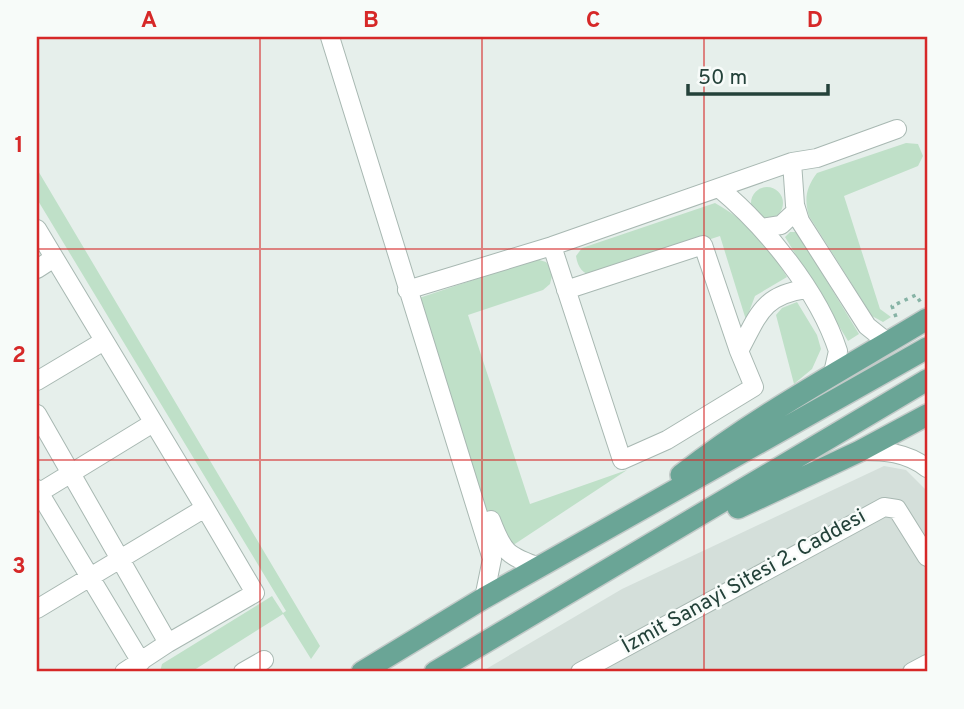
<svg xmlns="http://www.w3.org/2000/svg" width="964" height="709" font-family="Overpass,sans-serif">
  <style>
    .built { fill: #d4dfda }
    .green { fill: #bfe0c8 }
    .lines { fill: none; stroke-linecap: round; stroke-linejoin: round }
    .minor-casing { stroke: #a8b8b2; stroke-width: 20 }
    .major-casing { stroke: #c2cac8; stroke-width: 24 }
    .path { stroke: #86b3a5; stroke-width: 3.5; stroke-dasharray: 3.5 5; stroke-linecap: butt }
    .minor { stroke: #fff; stroke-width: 18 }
    .major { stroke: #6aa596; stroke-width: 21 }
    .grid { fill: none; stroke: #d62828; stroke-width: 2; stroke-opacity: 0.55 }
    .labels { text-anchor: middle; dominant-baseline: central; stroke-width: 5; stroke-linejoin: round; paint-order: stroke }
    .street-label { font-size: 21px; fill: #24423a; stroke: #f7fbf9 }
    .neatline { fill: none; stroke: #d62828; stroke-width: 2.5 }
    .grid-label { font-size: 23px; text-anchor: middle; font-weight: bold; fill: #d62828 }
  </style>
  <rect width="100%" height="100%" fill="#e6efeb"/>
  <path class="built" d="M884,466L906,470L927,491V672H481L622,589Z"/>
  <path class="green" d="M906,143L918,144L923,156L918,166L844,196L880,309L891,317L883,322L872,316L809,216C804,198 806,188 817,173Z
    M37,169L320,646L311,659L283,614L191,672H160L162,664L272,596L283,613L286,611L37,199Z
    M751 203a16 16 0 1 1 32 0a16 16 0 1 1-32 0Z
    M715,203C749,222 768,245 787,277L755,296L746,320L720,236L594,277C582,273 578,268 576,256L582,248Z
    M790,232H797L859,334L848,341L785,237Z
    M536,259L546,262L553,272L550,284L543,290L468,315L530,504L627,470L492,559L410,301Z
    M797,302L817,335L821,349L812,369L794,384L776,315L782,308Z"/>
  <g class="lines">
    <defs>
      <path id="minor" d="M330,37L492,559L484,598
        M792,162L795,205L800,221L867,326L887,342
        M719,188C766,227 819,292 838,351L833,373
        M761,228L781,225L796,211
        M37,229L205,508
        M552,246L622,460L667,440L754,387L739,351C758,316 762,295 806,289
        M37,269L54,258
        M407,290L552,246L792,162L817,158L897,129
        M566,290L703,245L739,351
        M37,381L104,341
        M37,414L168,643L124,672
        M860,451C885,451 906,452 927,468
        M37,489L141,662
        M37,494L153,423
        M491,520C503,552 507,556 540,567
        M37,609L205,508L255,593L168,643
        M243,672L264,660
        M580,672L884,507L897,509L927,557
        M912,672L927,664"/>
      <path id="major" d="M681,475C758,415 844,369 927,319
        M738,508L860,451L927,415
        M362,672L484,598L927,348
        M435,672L927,380"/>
    </defs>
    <use href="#minor" class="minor-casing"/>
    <use href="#major" class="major-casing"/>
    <path class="path" d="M896,317L892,306L916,295L921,303"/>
    <use href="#minor" class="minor"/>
    <use href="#major" class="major"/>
  </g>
  <path class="grid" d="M260,37V672M482,37V672M704,37V672M37,249H927M37,460H927"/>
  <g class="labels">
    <g class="street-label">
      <text transform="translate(744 582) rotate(-29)">İzmit Sanayi Sitesi 2. Caddesi</text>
    </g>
  </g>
  <rect width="964" height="709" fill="none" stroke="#f7fbf9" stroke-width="77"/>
  <path d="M688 84v10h140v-10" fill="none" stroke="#24423a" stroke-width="3.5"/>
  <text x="698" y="84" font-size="21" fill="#24423a" stroke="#f7fbf9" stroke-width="5" paint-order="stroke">50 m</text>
  <rect x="38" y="38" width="888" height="632" class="neatline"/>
  <g class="grid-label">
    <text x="149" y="27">A</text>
    <text x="371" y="27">B</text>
    <text x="593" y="27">C</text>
    <text x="815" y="27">D</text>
    <text x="19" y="152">1</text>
    <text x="19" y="362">2</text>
    <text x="19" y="573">3</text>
  </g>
</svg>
